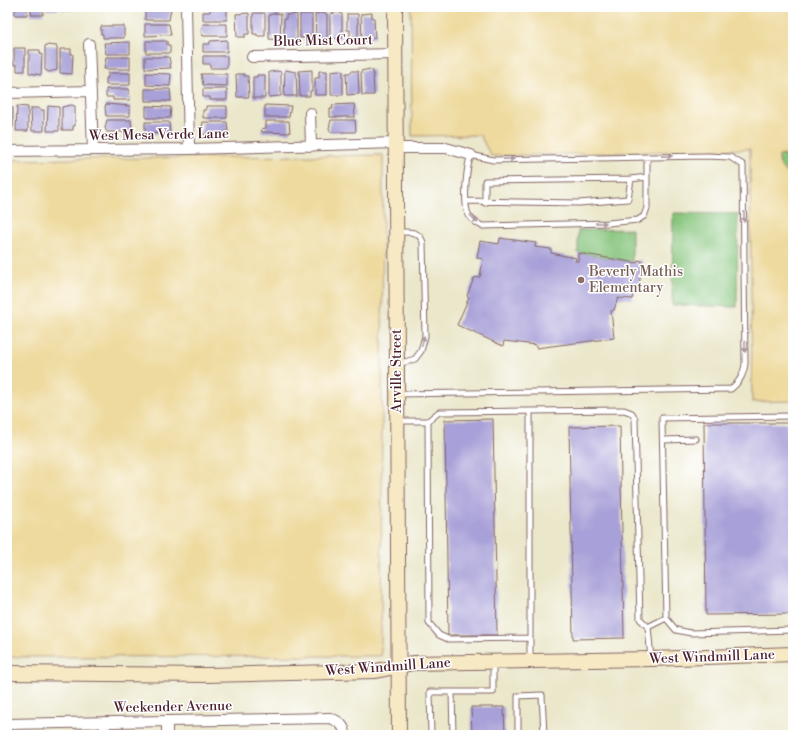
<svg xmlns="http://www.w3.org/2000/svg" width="800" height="742" font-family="'Libre Bodoni',serif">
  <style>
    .green { fill: #86c47c; stroke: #687254 }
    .sand { fill: #eeda9e; stroke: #9c7c64 }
    .building { fill: #a8a0d8 }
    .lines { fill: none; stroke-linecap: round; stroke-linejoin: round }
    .lane-casing { stroke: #826563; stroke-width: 7 }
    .street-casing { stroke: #826563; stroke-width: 12 }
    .secondary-casing { stroke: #826563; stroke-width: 16 }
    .lane { stroke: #fff; stroke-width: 5 }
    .street { stroke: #fff; stroke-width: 10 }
    .secondary { stroke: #f7e9c3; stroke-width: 14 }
    .oneway { fill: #ae9aa0 }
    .education-dot { fill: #8d6e63; stroke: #fff; stroke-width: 1.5 }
    .labels { text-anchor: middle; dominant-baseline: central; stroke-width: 3; stroke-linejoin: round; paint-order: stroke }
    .street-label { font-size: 14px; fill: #4a1f2b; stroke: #fff }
    .education-label { font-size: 14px; fill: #785e54; stroke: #fff; text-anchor: start }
  </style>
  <rect width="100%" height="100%" fill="#fff"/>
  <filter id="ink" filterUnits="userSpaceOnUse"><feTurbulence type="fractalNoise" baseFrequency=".025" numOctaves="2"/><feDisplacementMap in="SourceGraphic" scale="8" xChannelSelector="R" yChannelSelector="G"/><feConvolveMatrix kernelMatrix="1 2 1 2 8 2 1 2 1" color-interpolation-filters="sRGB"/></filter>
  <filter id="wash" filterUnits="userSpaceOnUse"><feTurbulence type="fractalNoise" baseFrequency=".012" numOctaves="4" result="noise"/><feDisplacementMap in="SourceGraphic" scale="16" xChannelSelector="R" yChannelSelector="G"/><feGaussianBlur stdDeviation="0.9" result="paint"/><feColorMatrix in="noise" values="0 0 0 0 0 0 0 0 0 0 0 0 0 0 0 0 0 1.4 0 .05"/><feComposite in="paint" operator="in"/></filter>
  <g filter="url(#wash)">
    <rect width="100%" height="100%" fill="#ebe7cb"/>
    <path class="green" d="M793,152V175C783,172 778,166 779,156Z
      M673,213L738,214L737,307L672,305Z
      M632,229V262L578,253V230Z"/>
    <path class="sand" d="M411,7H793V152L779,156C778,166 783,172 793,175V401L752,402L750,149L491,156L480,135L412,136Z
      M383,155L381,656L7,657V160Z"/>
    <g id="blocks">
      <path class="building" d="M15,7H27V15H15Z
        M31,7H43V15H31Z
        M46,7H58V10H46Z
        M62,7H74V10H62Z
        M145,8L171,9L169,20H145Z
        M210,9H227V20H203V12H210Z
        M338,12L342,14V39L330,38V14Z
        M249,13V34H245V37H237L236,14Z
        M253,13H265V36H257V34H253Z
        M276,13L281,14L280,40L269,39V15Z
        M320,13L327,14V38L316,40L315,14Z
        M372,13V18H374L375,38L362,39L361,14Z
        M297,14V40H284V19H286V15Z
        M300,14H312V35H308V37L300,38Z
        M347,14H358V37H350V30H347Z
        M145,24H169L171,35L145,36Z
        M203,24H227V36H203L201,32Z
        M101,26H124V38H103V34H101Z
        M227,40V52H203V44H210V41Z
        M146,41H167V45H170V53H146Z
        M130,42V54H106L104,43Z
        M46,45L57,46V70L49,72L45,70V46Z
        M14,48H25V71H17V65H14Z
        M60,49H71V54H73L72,74L60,73Z
        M29,50H40V54H42L41,75L29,73Z
        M203,56H227V68H210V64H203Z
        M106,57H130V69H104Z
        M145,57H169L171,68L145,69Z
        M370,69L373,71L374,95H362L361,71Z
        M285,70L296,72L297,96H284Z
        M312,70V91H310V96H300L299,71Z
        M339,70L343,71V95H331V71Z
        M277,71L281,72V96L269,97V72Z
        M319,71H327V95H315V78H319Z
        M351,71H358L359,94L347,95L346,73H351Z
        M108,73H130V85H106V78H108Z
        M146,73L171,74L170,86L146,85Z
        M201,74H227V86L203,85Z
        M236,74H244V76H248L249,97H237Z
        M257,75H265V98H253V77H257Z
        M106,89H129L130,100H113V97H106Z
        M145,89H170L171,101H145Z
        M203,89H227V100H210V97H203Z
        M106,104L130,106V116H106L105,107Z
        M354,104L355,117H330V109H333L332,105Z
        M71,105L75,106V126H73V130H62V107Z
        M265,105L291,106L289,117H265Z
        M9,106L13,108V127H11V132H7V108Z
        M17,106L28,107V131H16Z
        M48,106L59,107V131H47Z
        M146,106L171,107L170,118H146Z
        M206,106H227V118H203V110H206Z
        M31,108H39V110H44V131H32Z
        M107,120H131L132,130L131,132H107L105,128Z
        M331,120H355L356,130L355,132H330L329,128Z
        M266,121H289L290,133L262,132L261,129L266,128Z
        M145,122H169L170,133L145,134Z
        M203,122H227L228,132L227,134H203L201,133Z
        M500,238L536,243L535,247L551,249V253L576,258L575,261H578V253L637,263L638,260L642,261L639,288L635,287L632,299L618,298L614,310L611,311L614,338L536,348V345L504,341L503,346L457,325L469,297L467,296L474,278L480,277L483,259L477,258L480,241L499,244Z
        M493,419L497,635H448L445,420Z
        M704,423H793V614L706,615Z
        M620,426L624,638L573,639L569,427Z
        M471,707H504L505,735H472Z"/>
    </g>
  </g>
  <g filter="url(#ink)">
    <use href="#blocks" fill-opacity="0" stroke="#826563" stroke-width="1"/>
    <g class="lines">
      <defs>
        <path id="lane" d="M467,201L579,203L628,199L631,179
          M485,203V181L631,179L647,177
          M397,232C409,232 418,230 423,242L425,336L421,351L415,359L398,364
          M398,394L731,389C740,381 743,376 745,364L743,165L730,157L706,156L493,160L471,155C466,168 464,198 467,211C469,219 476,223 482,226L608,223L638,220L644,216L647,208V157
          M530,411L624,410L632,413L635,419L640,619L648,627L651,658
          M793,416L662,418L666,618L676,630L691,633L793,630
          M399,421H428L439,412L530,411V660
          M428,421L429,623L439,635L448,639L530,638
          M663,440L696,439
          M648,627L666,618
          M452,692L453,735
          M431,735L430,692H493V663
          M518,735V696L542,695L544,735"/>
        <path id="street" d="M186,7L189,149
          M89,44L93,150
          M252,57L395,54
          M7,93L91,91
          M310,113L311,146
          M396,148H446L471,155
          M7,151L189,149L396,143
          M167,721V735
          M105,723V735
          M7,724L330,718C338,721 345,725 345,735"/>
        <path id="secondary" d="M395,7L399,735
          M7,673L207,675L376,671L413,663L651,659L793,654"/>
      </defs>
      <use href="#lane" class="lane-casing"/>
      <use href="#street" class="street-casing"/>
      <use href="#secondary" class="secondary-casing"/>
      <use href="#lane" class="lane"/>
      <use href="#street" class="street"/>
      <use href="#secondary" class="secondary"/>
    </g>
    <defs><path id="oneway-solid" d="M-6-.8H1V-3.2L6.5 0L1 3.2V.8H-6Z"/></defs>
    <g class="oneway">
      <use href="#oneway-solid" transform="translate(667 156) rotate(-1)"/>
      <use href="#oneway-solid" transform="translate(509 159) rotate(-1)"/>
      <use href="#oneway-solid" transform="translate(744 217) rotate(90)"/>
      <use href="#oneway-solid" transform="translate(474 219) rotate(46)"/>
      <use href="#oneway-solid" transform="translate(601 223) rotate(-1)"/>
      <use href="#oneway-solid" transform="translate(423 341) rotate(-77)"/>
      <use href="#oneway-solid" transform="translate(745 347) rotate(90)"/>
    </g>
  </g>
  <circle class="education-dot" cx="581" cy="280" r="4"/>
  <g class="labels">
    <g class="street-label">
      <text transform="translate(323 41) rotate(-1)">Blue Mist Court</text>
      <text transform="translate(159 135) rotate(-1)">West Mesa Verde Lane</text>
      <text transform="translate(397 371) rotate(-90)">Arville Street</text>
      <text transform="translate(712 657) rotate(-2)">West Windmill Lane</text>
      <text transform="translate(388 667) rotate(-4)">West Windmill Lane</text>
      <text transform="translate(173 707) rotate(-1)">Weekender Avenue</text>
    </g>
    <g class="education-label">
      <text x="589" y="272">Beverly Mathis<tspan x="589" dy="16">Elementary</tspan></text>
    </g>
  </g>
  <rect width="800" height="742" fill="none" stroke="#fff" stroke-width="24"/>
</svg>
